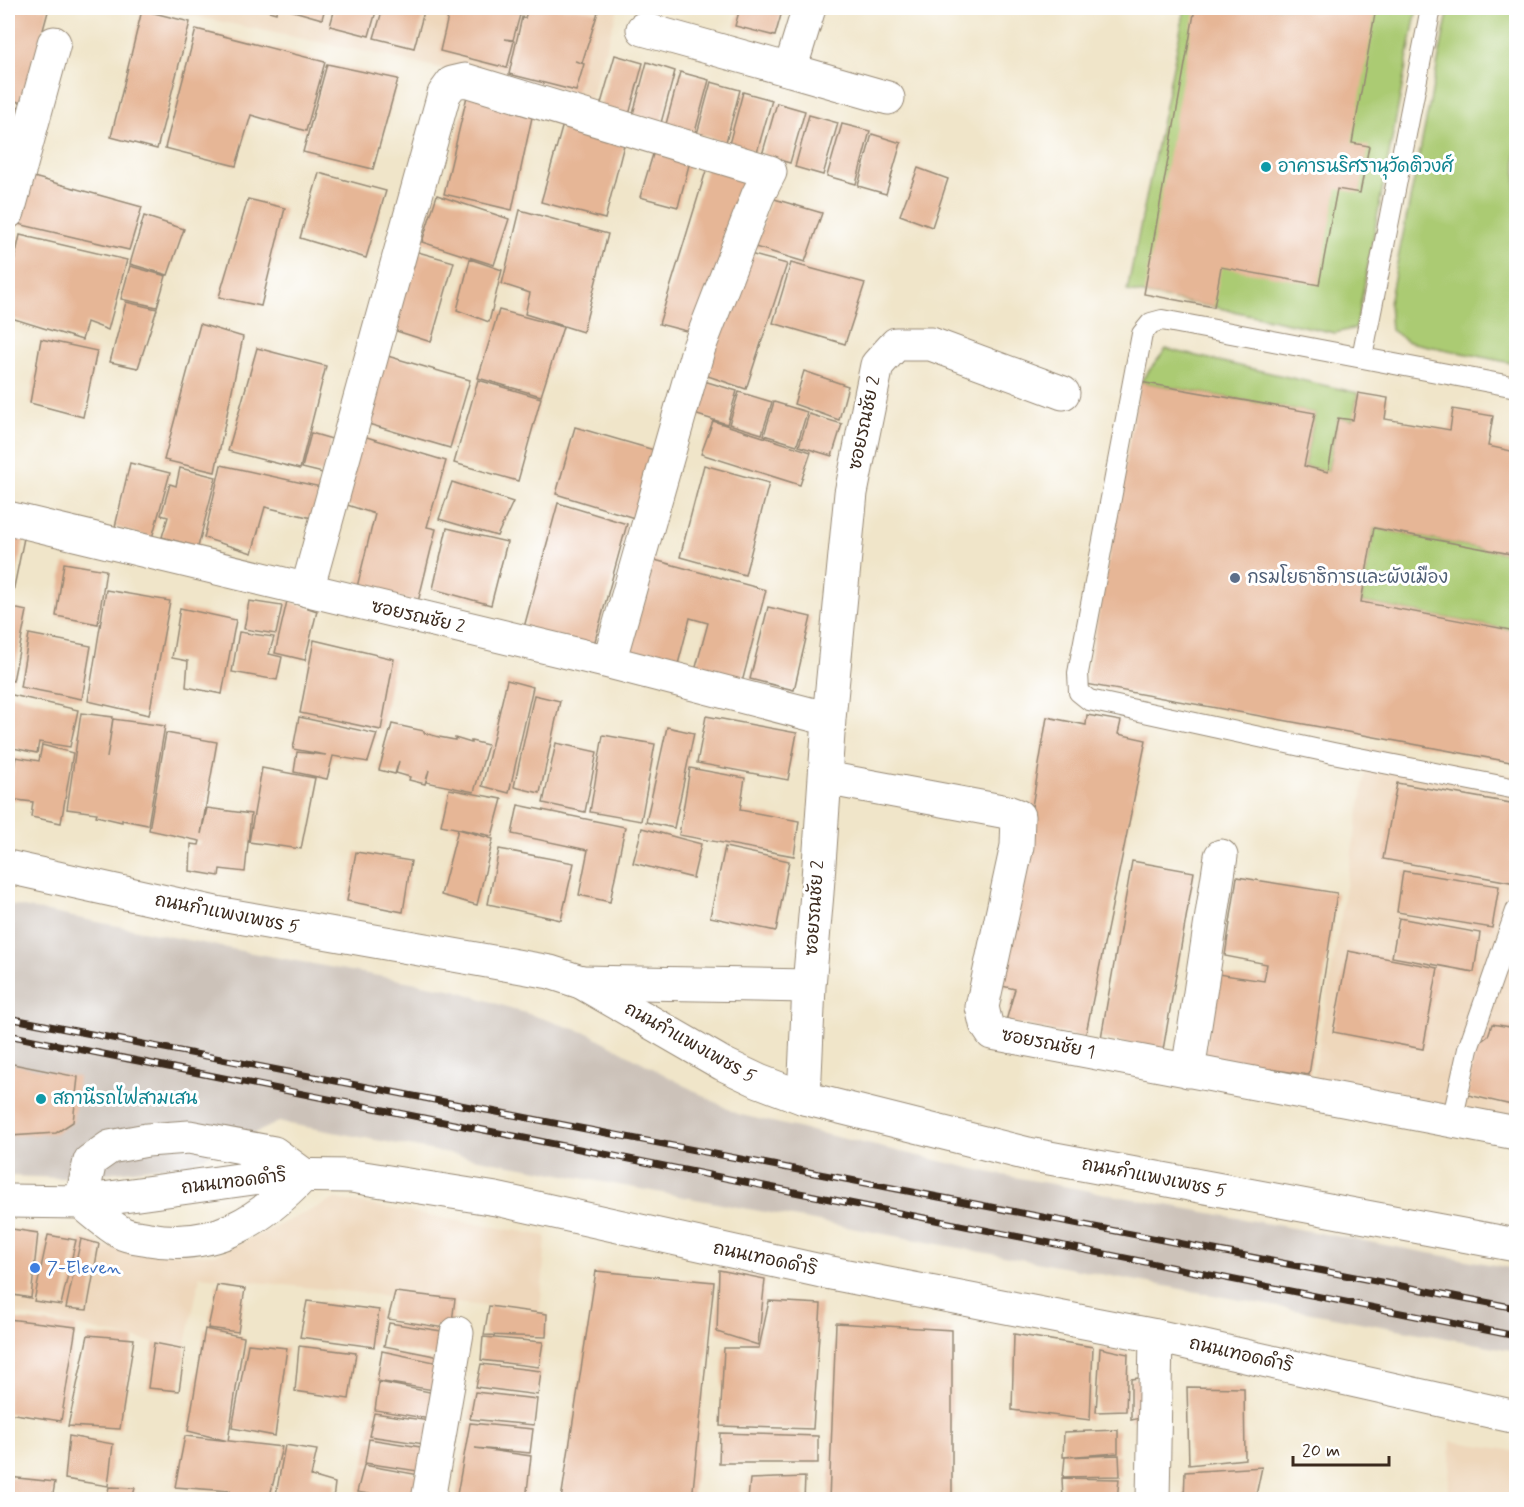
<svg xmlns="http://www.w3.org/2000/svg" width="1524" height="1507" font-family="Mynerve,'Playpen Sans Thai',sans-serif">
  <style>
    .built { fill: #eed7bb }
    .railway { fill: #ccc2b9 }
    .garden { fill: #abcb73; stroke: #737a48; stroke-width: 1.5 }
    .building { fill: #e6b696 }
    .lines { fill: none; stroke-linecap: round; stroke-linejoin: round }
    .service-casing { stroke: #968874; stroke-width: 22 }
    .minor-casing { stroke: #968874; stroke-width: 35 }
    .tertiary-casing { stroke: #968874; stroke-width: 35 }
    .service { stroke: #fff; stroke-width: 20 }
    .minor { stroke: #fff; stroke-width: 33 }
    .tertiary { stroke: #fff; stroke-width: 33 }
    .rail-casing { stroke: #3b2a1e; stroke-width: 7 }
    .rail { stroke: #fff; stroke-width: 4.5; stroke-dasharray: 14; stroke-linecap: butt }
    .culture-dot { fill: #0f9aa8; stroke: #fff; stroke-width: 2 }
    .service-dot { fill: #5c6f8a; stroke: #fff; stroke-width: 2 }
    .shop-dot { fill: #3f7fe0; stroke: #fff; stroke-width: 2 }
    .labels { text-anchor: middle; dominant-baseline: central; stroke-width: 6; stroke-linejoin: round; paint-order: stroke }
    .culture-label { font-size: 18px; fill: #0d838f; stroke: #fff; text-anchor: start }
    .street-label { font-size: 18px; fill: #3b2a1e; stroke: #fff }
    .service-label { font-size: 18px; fill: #4e5e75; stroke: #fff; text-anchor: start }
    .shop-label { font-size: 18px; fill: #366cbe; stroke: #fff; text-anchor: start }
  </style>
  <rect width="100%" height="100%" fill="#fff"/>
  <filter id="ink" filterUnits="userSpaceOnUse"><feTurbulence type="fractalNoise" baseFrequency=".0167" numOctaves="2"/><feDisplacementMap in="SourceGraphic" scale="12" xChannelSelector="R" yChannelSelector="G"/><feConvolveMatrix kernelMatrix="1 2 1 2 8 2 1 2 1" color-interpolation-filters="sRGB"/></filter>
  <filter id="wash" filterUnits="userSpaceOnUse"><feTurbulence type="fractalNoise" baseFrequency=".008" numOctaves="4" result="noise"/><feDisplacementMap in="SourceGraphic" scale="24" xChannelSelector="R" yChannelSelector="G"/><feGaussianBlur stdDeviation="1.35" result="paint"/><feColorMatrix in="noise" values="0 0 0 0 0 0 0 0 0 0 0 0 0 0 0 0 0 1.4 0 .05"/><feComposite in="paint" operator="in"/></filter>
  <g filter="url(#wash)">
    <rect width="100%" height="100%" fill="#f0e5c9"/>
    <path class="built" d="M171,8H618L588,106L427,65L170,11Z
      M1367,747L1516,776V1122L1312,1085L1366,770Z
      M335,1199L546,1236L540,1312L200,1276L185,1349L8,1312V1233L145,1252L215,1255Z
      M1451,1441L1516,1451V1499H1448Z"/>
    <path class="railway" d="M8,904L247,952L455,990L590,1034L737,1114L992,1173L1516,1269V1351L279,1122L188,1164L62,1178L8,1176Z"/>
    <path class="garden" d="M1185,8H1417L1356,328L1335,333L1214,307L1127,291Z
      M1449,8H1516V364L1409,342L1391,330L1389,303Z
      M1166,349L1358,393L1353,420L1338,418L1328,472L1304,466L1315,413L1140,382Z
      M1374,528L1516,555V631L1361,602Z"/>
    <g id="blocks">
      <path class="building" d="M8,8H49L23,103L8,99Z
        M259,8H277L276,13Z
        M283,8H325L322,19Z
        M335,8H377L369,36L330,26Z
        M383,8H425L414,48L374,38Z
        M450,8H522L513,40L505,39L514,41L507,68L440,51Z
        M528,8H578L598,12L582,63L575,61L584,64L576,91L509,74L522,17L525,18Z
        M740,8H783L775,36L735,26Z
        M1195,8H1376L1352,143L1369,146L1360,193L1337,189L1319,285L1221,267L1214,307L1144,294Z
        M142,10L190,22L157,149L111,137Z
        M196,29L325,62L306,131L251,115L236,166L165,148Z
        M615,55L643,63L629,115L600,107Z
        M647,62L675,71L661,123L633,114Z
        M327,64L398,79L373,169L303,152Z
        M680,72L709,80L695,132L666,124Z
        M711,82L740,90L726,142L697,134Z
        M468,92L534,108L512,210L444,194Z
        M743,92L772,100L757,152L729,144Z
        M8,103L19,107L8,139Z
        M777,103L805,111L790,163L762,155Z
        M809,115L838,123L823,175L795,167Z
        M565,117L627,133L605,219L541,202Z
        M842,124L870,131L856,184L827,176Z
        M872,134L901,143L886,194L858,186Z
        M654,151L690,161L678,207L640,197Z
        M709,161L758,173L702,335L659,324Z
        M918,168L948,179L932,227L900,215Z
        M319,173L386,191L366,258L300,238Z
        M30,176L142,207L129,250L18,224Z
        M437,195L509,219L494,265L422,242Z
        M771,198L822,213L805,262L755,247Z
        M248,199L285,208L261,306L219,297Z
        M520,210L608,234L583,332L525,314L530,293L502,284Z
        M144,216L184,229L168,275L130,264Z
        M20,235L127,260L108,330L87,322L82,340L8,317V289Z
        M407,249L454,262L431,342L384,327Z
        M746,253L787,264L746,389L705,375Z
        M470,259L502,270L489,322L457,310Z
        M791,263L865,283L845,344L773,323Z
        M130,266L166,276L157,307L121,299Z
        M126,302L157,309L138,368L110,362Z
        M499,310L563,327L541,396L478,378Z
        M200,324L243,337L215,472L164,460Z
        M41,339L97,351L83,417L30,403Z
        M257,348L326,366L300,469L228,451Z
        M384,355L470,380L450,448L365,423Z
        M804,371L848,386L839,420L794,404Z
        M478,380L541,398L518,481L454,463Z
        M704,381L737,391L727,424L694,414Z
        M1140,382L1315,413L1304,466L1328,472L1338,418L1353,420L1358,393L1388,398L1385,419L1450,430L1453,409L1493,416L1488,446L1516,452V555L1374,528L1361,602L1516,631V763L1086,684Z
        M739,392L772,402L762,434L729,424Z
        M774,402L807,412L797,445L764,435Z
        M809,414L842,424L832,456L799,446Z
        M713,421L811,452L800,485L701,454Z
        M575,427L661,452L641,520L556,494Z
        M311,433L332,439L323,473L302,468Z
        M360,435L446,461L427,527L436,529L418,602L357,587L375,514L341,503Z
        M130,463L170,473L152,538L115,527Z
        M221,465L321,487L312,518L265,507L252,553L204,538Z
        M704,465L769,483L745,575L680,557Z
        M180,468L216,477L198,547L162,537L168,517L161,515L170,484L176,486Z
        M452,482L513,502L497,536L439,519Z
        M558,503L627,524L592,652L523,631Z
        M447,528L507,542L491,605L433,589Z
        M8,535L24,538L11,602H8Z
        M651,559L766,590L740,690L693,678L708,623L690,618L676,672L625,658Z
        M64,563L106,570L98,624L56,616Z
        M106,590L170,601L149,715L88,701Z
        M249,601L282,606L276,634L244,629Z
        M287,601L317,611L305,660L275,653Z
        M8,607L27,611L13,681L8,680Z
        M768,607L811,617L794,690L750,679Z
        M180,608L236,620L222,694L186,687L188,661L172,658Z
        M239,632L274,637L269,654L282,657L277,680L232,672Z
        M29,634L91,646L82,699L20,687Z
        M314,640L394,659L381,730L300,713Z
        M507,680L533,687L509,793L482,786Z
        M8,694L78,710L70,747L39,742L37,753L8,747Z
        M534,695L560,701L540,793L514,787Z
        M81,713L113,717L107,758L113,719L165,726L148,825L122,820V822L96,816L97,813L67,809Z
        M1087,715L1121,721L1118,734L1146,740L1085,1038L1006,1021L1015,989L1002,986L1047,717L1086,725Z
        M706,716L797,733L788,780L697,763Z
        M299,717L377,734L368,762L333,756L327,779L294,772L297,752L326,755L293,749Z
        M392,724L424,731V733L439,737L455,740V738L471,743V741L488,745L474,792L426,782L429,770L425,784L409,780L410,777L396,773L399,761L395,774L379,770Z
        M667,727L694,733L674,828L646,822Z
        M166,733L217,742L201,834L207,808L251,814L245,872L220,869L219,876L190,871L191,844L199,845L200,841L149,830Z
        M603,735L655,744L641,821L590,812Z
        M556,743L597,752L585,812L543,803Z
        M42,745L73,753L61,823L31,817L33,802L8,799L16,757L39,761Z
        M262,768L315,778L301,849L249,842Z
        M690,768L745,778L740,810L799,821L794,856L679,835Z
        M1397,783L1516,804V883L1383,859Z
        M449,789L502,799L492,836L441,825Z
        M518,805L625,827L610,902L579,895L588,850L512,834Z
        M642,828L701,844L693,878L633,863Z
        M458,829L493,839L477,905L441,895Z
        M725,847L789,861L776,931L710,917Z
        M499,849L574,863L561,920L488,904Z
        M356,852L411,861L403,912L347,901Z
        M1132,861L1194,872L1163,1050L1101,1038Z
        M1403,871L1499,886L1492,928L1397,912Z
        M1237,877L1337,893L1309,1075L1204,1059L1218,974L1264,981L1267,964L1225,956Z
        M1399,918L1480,933L1474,972L1392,957Z
        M1348,951L1438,968L1423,1049L1333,1032Z
        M1492,1024L1516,1028V1106L1468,1095L1476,1045L1488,1036Z
        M8,1063L78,1077L73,1122L56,1133L10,1136L8,1144Z
        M12,1229L38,1233L31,1298L8,1294V1244Z
        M48,1235L76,1240L61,1305L34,1301Z
        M81,1239L99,1244L87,1310L66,1308Z
        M719,1270L765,1279L758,1345L717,1332Z
        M596,1271L714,1282L692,1500H561Z
        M217,1285L245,1289L238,1332L208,1328Z
        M395,1292L455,1299L451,1329L388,1319Z
        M307,1301L379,1310L374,1347L300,1337Z
        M769,1301L821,1304L813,1429L720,1426L724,1348H759Z
        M489,1306L547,1314L546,1337L484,1335Z
        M8,1319L76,1327L61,1421L8,1413Z
        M389,1323L448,1332L445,1358L384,1346Z
        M836,1323L952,1330V1500H829Z
        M205,1329L244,1337L228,1441L188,1431Z
        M1014,1334L1093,1347L1090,1420L1012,1410Z
        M88,1335L134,1339L120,1429L68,1426Z
        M483,1337L543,1342L539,1367L481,1360Z
        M154,1343L185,1349L179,1391L148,1388Z
        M248,1344L287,1348L275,1436L232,1428Z
        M299,1346L356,1353L349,1399L295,1391Z
        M1100,1348L1128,1354L1126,1411L1096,1412Z
        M382,1351L444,1364L440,1391L377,1381Z
        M481,1364L541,1371L538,1395L476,1387Z
        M1155,1376V1415L1131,1420V1379Z
        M379,1382L440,1394L436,1420L375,1410Z
        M1187,1387L1244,1388L1245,1459L1189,1465Z
        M475,1392L537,1399L534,1425L470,1419Z
        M374,1413L437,1422L431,1445L369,1436Z
        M470,1423L533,1429L530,1453L475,1448L531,1456L526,1500H456Z
        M1118,1430V1453L1063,1457L1064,1432Z
        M720,1433L818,1436V1463H719Z
        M69,1436L113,1444L108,1486L65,1479Z
        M185,1436L282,1447L269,1500H229L230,1491L175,1487Z
        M369,1439L427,1448L424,1472L365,1463Z
        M285,1445L317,1450L311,1476L335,1483L333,1500H275Z
        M1119,1455L1120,1476L1063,1477L1065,1457Z
        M364,1465L425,1476L421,1500H401L357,1492Z
        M1262,1467L1255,1500H1184L1185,1472Z
        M8,1477L55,1482L52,1500H8Z
        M805,1477L804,1500H748L750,1479Z
        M1062,1478L1119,1479L1117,1500H1063Z
        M109,1487L135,1488L132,1500H106Z"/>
    </g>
  </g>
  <g filter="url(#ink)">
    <use href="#blocks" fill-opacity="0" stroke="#968874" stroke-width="1.5"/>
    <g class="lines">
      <defs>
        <path id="service" d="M1362,357L1431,8
          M1516,387L1162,320L1151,323L1142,334L1078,673L1079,692L1089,700L1333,753L1516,789
          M1452,1121L1468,1049L1516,911"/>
        <path id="minor" d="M809,8L790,70L888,98
          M643,29L790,70
          M8,212L54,43
          M8,518L609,662L829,719
          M307,590L444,94L452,83L465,80L770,172L758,195L698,350L609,662
          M825,778L1007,812L1018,816L1017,846L982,1007L986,1024L992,1033L1516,1133
          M581,982L809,986
          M1188,1071L1221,856
          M804,1098L809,986L817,893L829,719L851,493L877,365L896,344H931L1063,393
          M428,1500L457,1333
          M1153,1500L1156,1336"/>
        <path id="tertiary" d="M8,867L216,913L550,972L581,982L723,1064L759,1081L804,1098L1028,1154L1516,1245
          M8,1201L81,1202L275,1175L351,1176L496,1199L821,1271L1156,1336L1516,1417
          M81,1202L90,1161L110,1147L147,1140L189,1137L274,1153L304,1175
          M81,1202C94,1212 107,1225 122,1233C129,1237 140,1237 149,1239C214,1251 261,1220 304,1175"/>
      </defs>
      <use href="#service" class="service-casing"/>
      <use href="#minor" class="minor-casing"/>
      <use href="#tertiary" class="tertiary-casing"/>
      <use href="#service" class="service"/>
      <use href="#minor" class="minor"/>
      <use href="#tertiary" class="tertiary"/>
      <defs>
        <path id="rail" d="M8,1018L1516,1308
          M8,1035L1516,1336"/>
      </defs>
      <use href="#rail" class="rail-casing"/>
      <use href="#rail" class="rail"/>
    </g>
  </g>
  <g class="culture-dot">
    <circle cx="1266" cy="167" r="6"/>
    <circle cx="41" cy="1099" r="6"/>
  </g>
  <circle class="service-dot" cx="1235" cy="578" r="6"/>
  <circle class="shop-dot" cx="35" cy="1268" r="6"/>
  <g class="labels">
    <g class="culture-label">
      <text x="1278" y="167">อาคารนริศรานุวัดติวงศ์</text>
      <text x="53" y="1099">สถานีรถไฟสามเสน</text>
    </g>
    <g class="street-label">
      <text transform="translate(865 423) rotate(-78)">ซอยรณชัย 2</text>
      <text transform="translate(418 617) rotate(13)">ซอยรณชัย 2</text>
      <text transform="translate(815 908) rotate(-86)">ซอยรณชัย 2</text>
      <text transform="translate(227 914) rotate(11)">ถนนกำแพงเพชร 5</text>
      <text transform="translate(690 1043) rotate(29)">ถนนกำแพงเพชร 5</text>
      <text transform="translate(1048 1044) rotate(11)">ซอยรณชัย 1</text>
      <text transform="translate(1154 1178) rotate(11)">ถนนกำแพงเพชร 5</text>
      <text transform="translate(234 1182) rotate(-7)">ถนนเทอดดำริ</text>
      <text transform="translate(765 1259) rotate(12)">ถนนเทอดดำริ</text>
      <text transform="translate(1241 1355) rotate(13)">ถนนเทอดดำริ</text>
    </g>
    <g class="service-label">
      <text x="1247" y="578">กรมโยธาธิการและผังเมือง</text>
    </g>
    <g class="shop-label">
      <text x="47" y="1268">7-Eleven</text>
    </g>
  </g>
  <rect width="1524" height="1507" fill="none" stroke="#fff" stroke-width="30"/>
  <path d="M1293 1456v9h96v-9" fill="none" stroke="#3b2a1e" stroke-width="3"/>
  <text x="1302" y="1456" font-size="18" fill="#3b2a1e" stroke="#ffffff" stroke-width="4.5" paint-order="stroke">20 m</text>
</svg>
